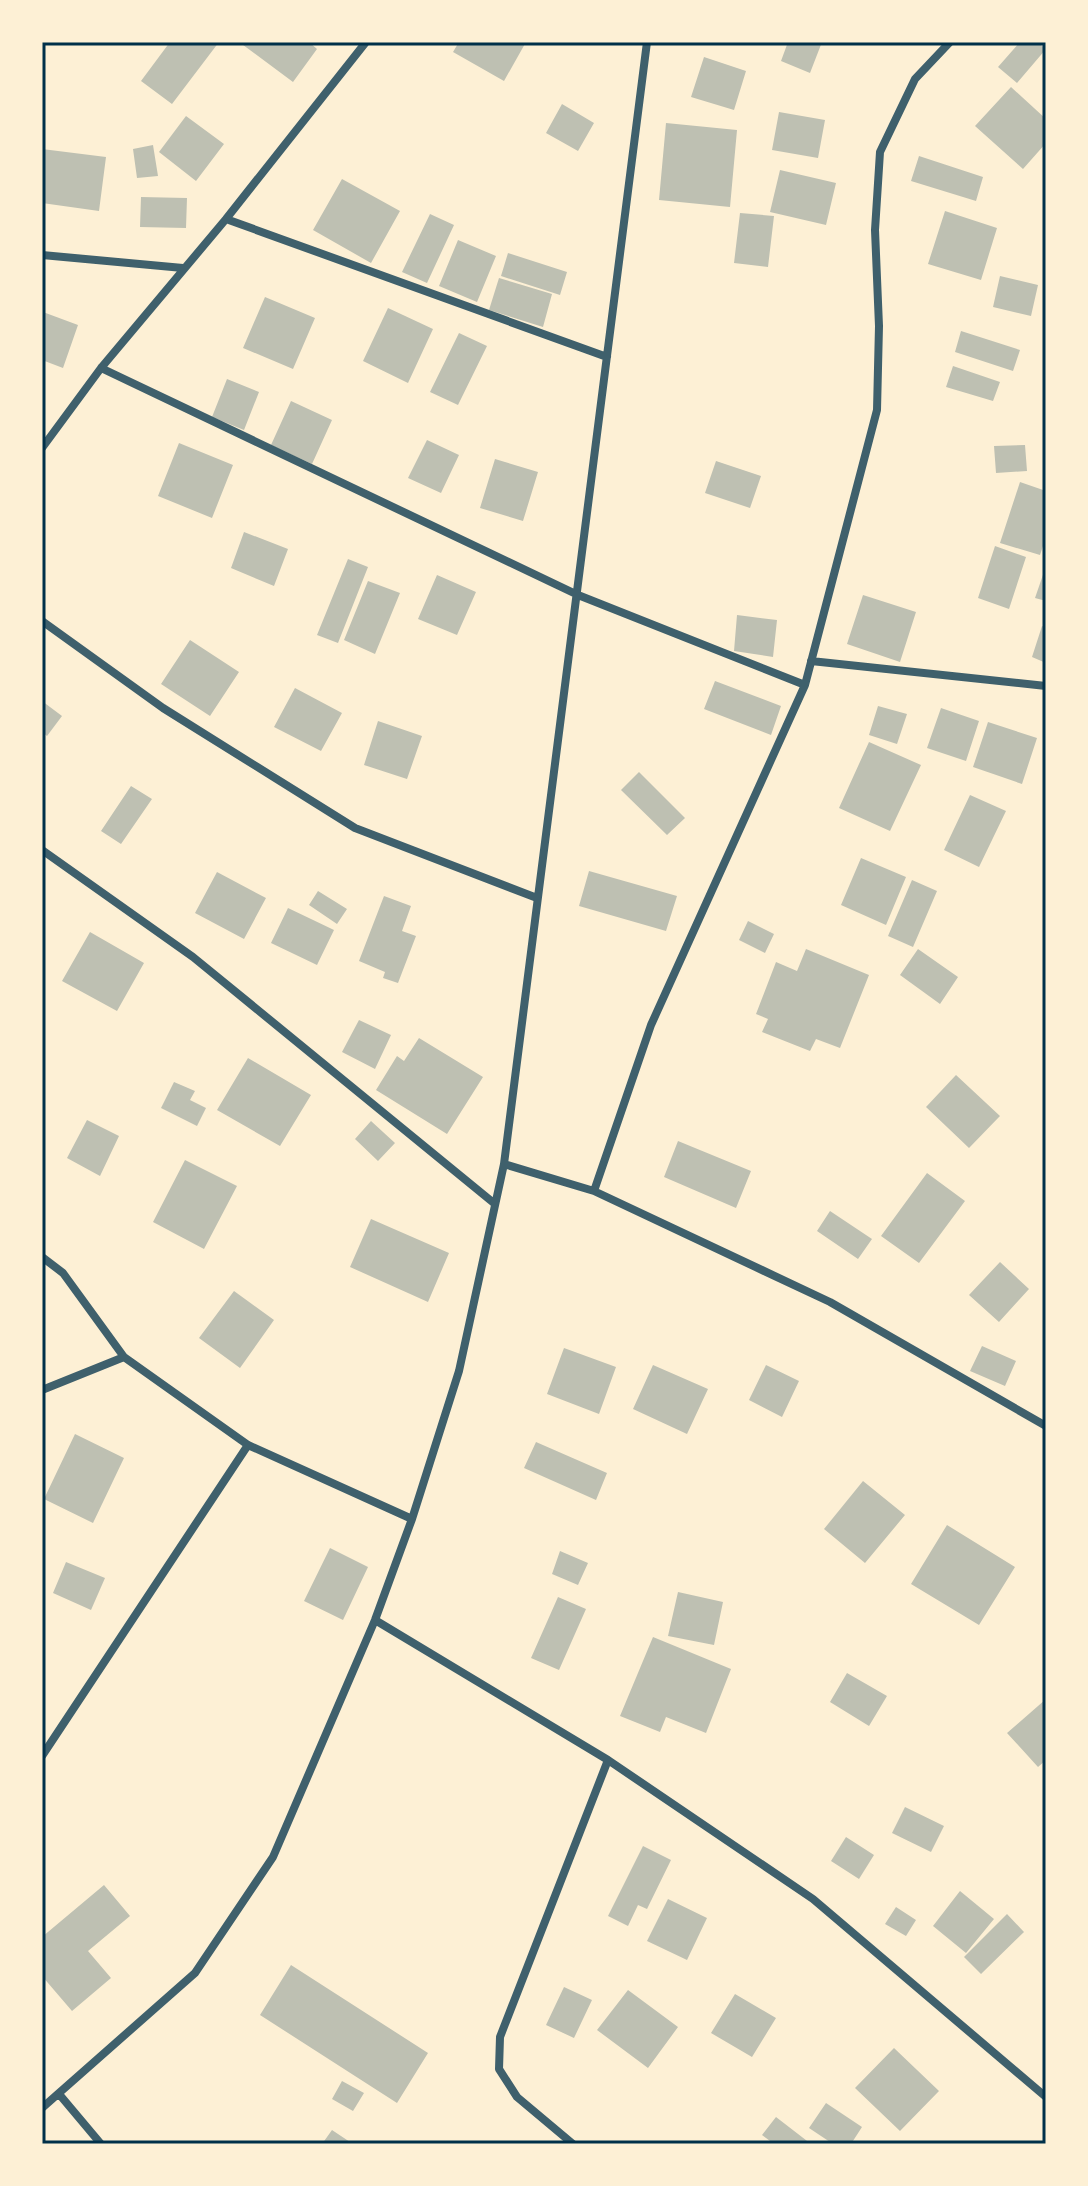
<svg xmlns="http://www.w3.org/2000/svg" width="1088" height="2186" font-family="'PT Sans Narrow',sans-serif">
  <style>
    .building { fill: #bec0b2 }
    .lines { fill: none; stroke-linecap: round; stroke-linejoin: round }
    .minor { stroke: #3f606c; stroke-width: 8 }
    .neatline { fill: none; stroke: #003049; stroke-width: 3 }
  </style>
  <rect width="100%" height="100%" fill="#fdf0d5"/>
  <path class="building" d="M170,42H219L172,104L141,81Z
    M239,42H309L317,49L293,82Z
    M459,42H526L504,81L453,52Z
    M788,42H822L810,73L781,61Z
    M1020,42H1037L1046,49L1017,83L998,67Z
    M704,57L746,71L734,110L691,97Z
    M1011,87L1046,119V143L1023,169L975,126Z
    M562,104L594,123L578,151L546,133Z
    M779,112L825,120L818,158L772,150Z
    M186,116L224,144L196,181L159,152Z
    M666,123L737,130L730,207L659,200Z
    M153,145L158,176L137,178L133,149Z
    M42,149L106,157L99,211L42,203Z
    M919,156L983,177L976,201L911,181Z
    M780,170L836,183L826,225L770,212Z
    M342,179L400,211L371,263L313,230Z
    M141,197L187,198L186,228L140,227Z
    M945,211L997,228L981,280L928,264Z
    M740,213L774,216L768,267L734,263Z
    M430,214L454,225L427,283L402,272Z
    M458,240L496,256L477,302L439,286Z
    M508,253L567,272L560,295L501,276Z
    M1000,276L1038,285L1031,316L993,307Z
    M499,278L552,294L543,327L489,310Z
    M265,297L315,318L293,369L243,348Z
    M388,308L433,329L408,383L363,361Z
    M43,312L78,325L63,368L42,360Z
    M961,331L1020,350L1013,371L955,352Z
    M459,333L487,346L458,405L430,392Z
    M953,366L1000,382L993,401L946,387Z
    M227,379L259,392L244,430L212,417Z
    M291,401L332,420L312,464L271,445Z
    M427,440L459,455L441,493L408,478Z
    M179,443L233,465L212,518L158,496Z
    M1025,445L1027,471L996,473L994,446Z
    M495,459L538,472L523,521L480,508Z
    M716,461L761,476L750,508L705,493Z
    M1020,482L1046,491V537L1040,555L1000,543Z
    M244,532L288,549L274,586L231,568Z
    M995,546L1026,557L1009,609L978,598Z
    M348,559L368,567L338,643L317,635Z
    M1046,566V601L1035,598Z
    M437,575L476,592L457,635L418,619Z
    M368,581L400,593L375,654L344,640Z
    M863,595L916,612L900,662L847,644Z
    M737,615L777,620L773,657L734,651Z
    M1042,626L1046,628V663L1032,657Z
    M190,640L239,672L210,716L161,684Z
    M715,681L781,706L771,735L704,709Z
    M295,688L342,713L321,751L274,727Z
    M42,701L62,716L47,736L42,732Z
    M878,706L907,714L897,744L869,735Z
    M941,708L979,721L966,761L927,748Z
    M378,721L422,736L407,779L364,765Z
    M988,722L1037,738L1022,784L973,767Z
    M869,742L921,765L890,831L839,808Z
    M639,772L685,818L667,835L621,790Z
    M131,786L152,799L121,844L101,831Z
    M970,795L1006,811L979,867L944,850Z
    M861,858L906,877L886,925L841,905Z
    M589,871L677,896L666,931L579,906Z
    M217,872L266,898L244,939L195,913Z
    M912,880L937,891L913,947L888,936Z
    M318,891L347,909L337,924L309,905Z
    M384,896L411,906L402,931L416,936L398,983L383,978L385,972L359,961Z
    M288,908L334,930L317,965L271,943Z
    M748,921L774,934L765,953L739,940Z
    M90,932L144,963L117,1011L62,981Z
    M806,949L869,975L840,1048L816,1039L810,1051L762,1032L768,1019L756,1014L776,962L797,971Z
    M918,949L958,977L940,1004L900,975Z
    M359,1020L391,1035L375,1069L342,1052Z
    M419,1038L483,1077L447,1134L376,1090L397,1056L404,1061Z
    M248,1058L311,1095L280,1146L217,1110Z
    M956,1075L1000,1116L969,1148L926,1107Z
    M174,1082L195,1091L190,1100L206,1108L197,1126L161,1108Z
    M87,1120L119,1136L100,1176L67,1158Z
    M371,1121L395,1143L378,1161L355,1139Z
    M678,1141L751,1171L736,1208L664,1177Z
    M185,1160L237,1186L204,1249L153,1222Z
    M927,1173L965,1201L919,1263L881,1236Z
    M830,1211L872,1239L858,1259L817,1231Z
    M371,1219L449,1253L428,1302L350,1267Z
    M1000,1262L1029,1289L999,1322L969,1295Z
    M234,1291L274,1320L240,1368L199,1338Z
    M982,1346L1016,1361L1005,1386L970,1371Z
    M564,1348L616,1367L599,1414L547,1394Z
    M653,1365L708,1389L687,1434L633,1409Z
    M766,1365L799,1381L782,1417L749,1400Z
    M75,1434L124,1458L93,1523L44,1499Z
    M536,1442L607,1473L596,1500L524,1468Z
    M863,1481L905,1515L865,1563L824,1529Z
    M947,1525L1015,1567L979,1625L911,1584Z
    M330,1548L368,1567L343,1620L304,1601Z
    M560,1551L588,1563L578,1585L552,1574Z
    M66,1562L105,1578L91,1610L53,1593Z
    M678,1592L723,1602L714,1645L668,1636Z
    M558,1597L586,1609L559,1670L531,1658Z
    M653,1637L731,1669L706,1733L666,1717L660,1732L620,1716Z
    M847,1673L887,1696L869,1726L830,1702Z
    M1046,1699V1760L1038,1767L1007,1733Z
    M905,1807L944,1826L931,1852L892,1833Z
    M846,1837L874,1855L859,1879L831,1861Z
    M643,1846L671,1860L647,1909L638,1905L628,1926L608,1916Z
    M104,1885L130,1916L88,1951L111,1978L72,2011L42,1976V1937Z
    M960,1891L994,1919L966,1953L933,1926Z
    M668,1899L707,1918L687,1960L647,1941Z
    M896,1907L916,1920L906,1936L885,1924Z
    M1007,1914L1024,1932L981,1974L964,1957Z
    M291,1965L428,2053L397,2103L260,2015Z
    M564,1987L592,2000L574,2038L546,2025Z
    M628,1990L678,2027L648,2068L597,2030Z
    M735,1994L776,2018L752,2057L711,2033Z
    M894,2048L939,2091L900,2131L855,2088Z
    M342,2081L364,2093L353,2111L332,2099Z
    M826,2103L862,2127L851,2144H833L809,2128Z
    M776,2117L811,2144H774L762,2135Z
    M332,2130L353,2144H322Z"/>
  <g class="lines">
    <path class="minor" d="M226,219L607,357
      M42,255L183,268
      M101,368L578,595L805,685
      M42,448L101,368L226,219L366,42
      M42,621L163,708L355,828L537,898
      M811,661L1046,686
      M42,850L193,957L495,1204
      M504,1164L594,1191L830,1302L1046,1426
      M594,1191L651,1025L805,685L877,410L879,326L875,230L880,152L915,79L950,42
      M42,1257L63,1273L124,1357L248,1445L412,1519
      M42,1390L124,1357
      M375,1620L608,1760L813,1899L1046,2097
      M42,1756L248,1445
      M59,2094L101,2144
      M42,2108L195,1973L273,1857L375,1620L412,1519L459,1371L504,1164L647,42
      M573,2144L517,2097L499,2069L500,2037L608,1760"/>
  </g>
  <rect width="1088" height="2186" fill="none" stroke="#fdf0d5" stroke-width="88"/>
  <rect x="44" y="44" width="1000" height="2098" class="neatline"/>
</svg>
